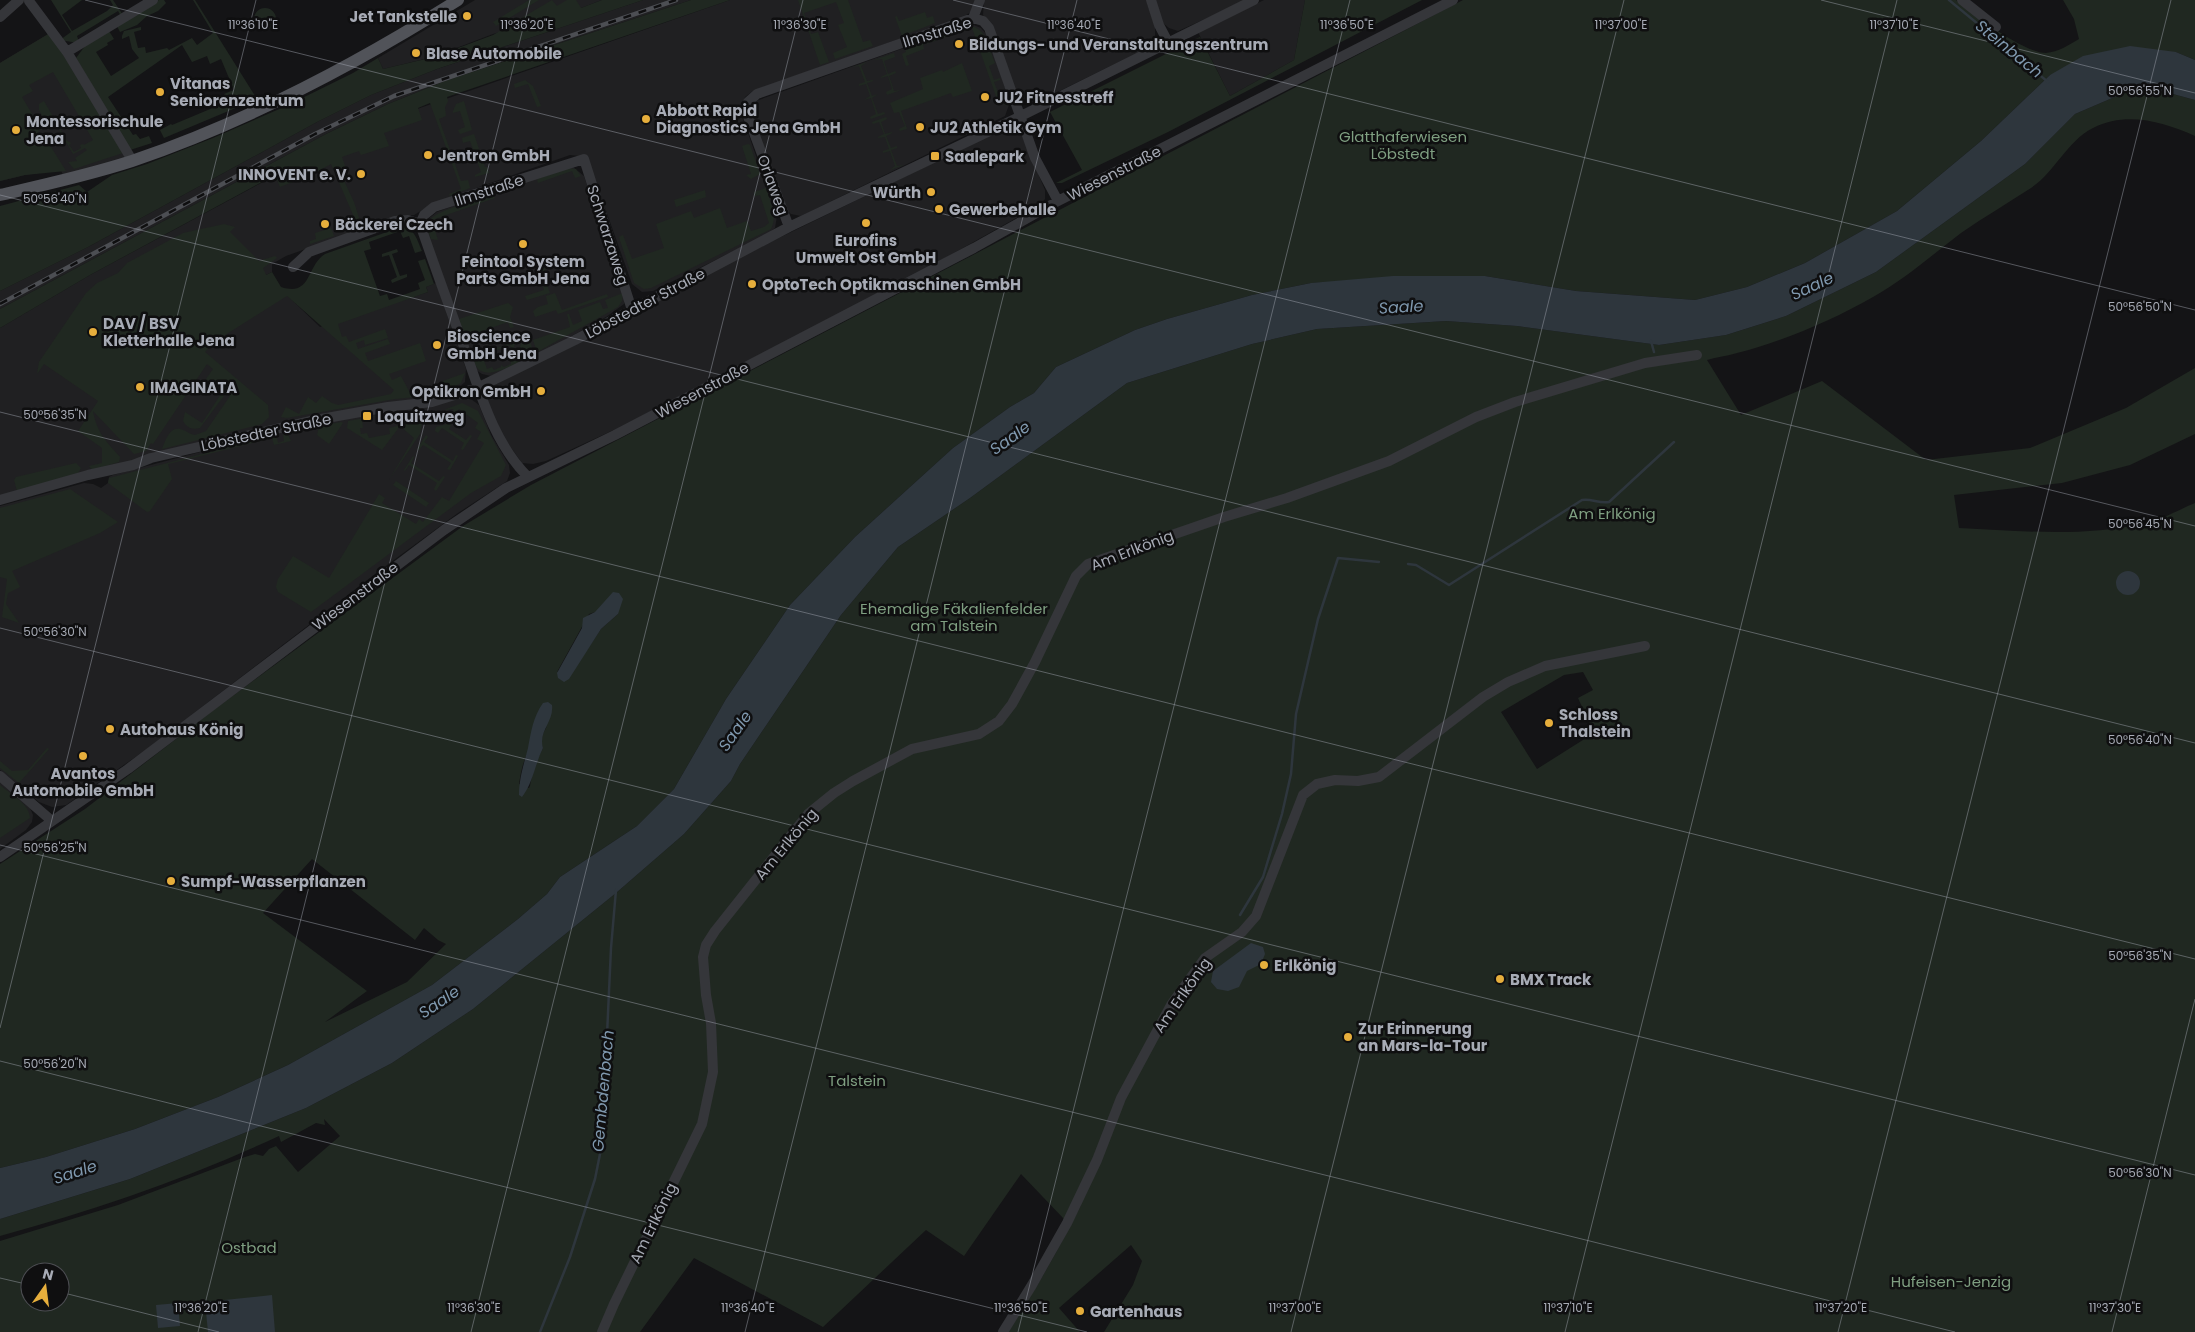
<svg xmlns="http://www.w3.org/2000/svg" width="2195" height="1332" font-family="Poppins,sans-serif">
  <style>
    .built { fill: #202022 }
    .green { fill: #202821; fill-rule: evenodd }
    .water { fill: #2e363d }
    .lines { fill: none; stroke-linecap: round; stroke-linejoin: round }
    .stream { stroke: #2e363d; stroke-width: 2.5 }
    .minor { stroke: #35363a; stroke-width: 10 }
    .major { stroke: #515359; stroke-width: 12 }
    .rail-casing { stroke: #4c4e53; stroke-width: 4.5 }
    .rail { stroke: #0f0f10; stroke-width: 2.5; stroke-dasharray: 8; stroke-linecap: butt }
    .ticks { fill: none; stroke: #a7abb5; stroke-width: 1; stroke-opacity: 0.45 }
    .poi-dot { fill: #e6ae3c; stroke: #0f0f10; stroke-width: 2 }
    .labels { text-anchor: middle; dominant-baseline: central; stroke-width: 5; stroke-linejoin: round; paint-order: stroke }
    .poi-label { font-size: 15px; font-weight: bold; fill: #a7abb5; stroke: #0f0f10; text-anchor: start }
    .street-label { font-size: 15px; fill: #a7abb5; stroke: #0f0f10 }
    .park-label { font-size: 15px; fill: #7f9f81; stroke: #0f0f10 }
    .water-label { font-size: 16px; font-style: italic; fill: #7f98ae; stroke: #0f0f10 }
    .ticks-label { font-size: 12px; text-anchor: middle; fill: #a7abb5; stroke: #0f0f10; stroke-width: 5; stroke-linejoin: round; paint-order: stroke }
  </style>
  <rect width="100%" height="100%" fill="#141416"/>
  <path class="built" d="M475,0H602L581,8L493,34L433,57L383,69L378,58Z
    M643,0H691L445,81L388,104L326,134L0,309V291L88,247L317,122L371,95L437,69Z
    M730,0H977L971,12L966,15L753,91L745,97L742,105V116L777,216L775,228L768,234L653,291L642,292L632,284L592,171L580,156L570,155L513,175L434,203L414,215L398,216L286,256L272,264V272L266,275L320,327L428,292L426,287L436,283L466,369L465,382L457,389L436,397L419,400L0,497V328L90,275L276,175L278,182L374,124Z
    M984,0H1146L1155,27V37L1151,44L1143,50L1039,101L1027,102L1017,94L983,15Z
    M1155,0H1248L1178,31L1169,28L1163,23Z
    M1264,0H1305L1294,60L1230,96L1198,32Z
    M971,24L981,28L987,35L1010,102L1005,116L801,216L791,214L787,211L751,112L756,101Z
    M50,33L132,157L63,176L61,170L25,175L0,181V63Z
    M1005,128L1015,129L1022,136L1045,190V199L1041,204L929,267L616,429L546,461L533,464L522,463L499,431L486,397L492,386L717,268Z
    M573,167L584,176L625,300L624,304L606,317L541,353L491,376L482,374L476,370L426,229L428,219L437,212L516,183Z
    M459,398L471,399L479,405L491,435L509,465L510,473L507,481L458,513L387,565L147,749L66,805L52,807L39,802L0,770V506L84,483L93,484L101,488L108,483L109,477L113,475L283,430L287,432L319,426L322,423Z
    M0,781L30,808L33,815L32,822L26,830L0,849Z"/>
  <path class="green" d="M51,0H82L62,15L72,31L107,11L113,5L110,0H113L123,15L121,16L118,11L77,36L79,42L78,43L60,40L71,32Z
    M159,0H164L166,3L158,11L147,16L137,25L120,32L117,26Z
    M193,0H195L257,99L164,138L160,130L171,124L172,125L227,102L224,94L234,90L221,59L210,64L207,56L192,62L182,45L108,97L133,135L136,134L140,139L149,136L152,143L130,150L76,58L85,46L109,31L114,39L107,43L108,45L96,52L111,76L139,58L132,49L129,36L122,39V36L124,31L141,27V30L134,32L138,48L145,47L146,53L167,48L169,50L192,38L197,45L213,33Z
    M529,0H539L496,26L493,22Z
    M552,0L557,6L567,0H576L581,8L602,0H643L437,69L371,95L317,122L88,247L0,291V206L79,185L87,192L112,175L147,164L213,138L284,107L353,73L378,58L383,69L434,57L493,35Z
    M691,0H730L447,97L448,101L445,107L446,116L439,119L461,181L468,180L470,188L450,196L449,194L461,189L430,103L418,108L422,120L384,133L389,146L361,155L359,151L342,157L346,169L340,172L354,202L361,224L371,223L348,230L357,224L331,164L311,175L280,187L275,175L90,275L0,328V309L326,134L388,104L445,81Z
    M798,0H848L863,42L870,40L873,46L835,59L833,53L847,47L838,25L844,23L836,2L804,13L811,34L818,32L829,62L820,65Z
    M1305,0H1422L1168,132L1062,183H1056L1082,170L1050,112L1200,37L1230,96L1294,60Z
    M1463,0H1956C1974,15 2024,53 2046,53C2058,52 2069,45 2079,39L2074,19L2063,0H2195V60L2176,52L2050,75L1981,141L1897,211L1805,263L1747,287L1695,300L1576,291L1485,276L1311,283L1252,295L1167,319L1135,330L1056,367L1034,393L1010,407L953,448L855,537L790,605L726,699L674,789L637,826L560,877L547,894L518,919L432,985L288,1065L218,1097L135,1129L46,1157L0,1168V864L85,809L215,709L463,526L531,485ZM595,612L618,614L601,629L587,650L557,672L589,614ZM547,726L540,739L543,748L534,766L530,786L529,788L519,784C523,756 529,748 547,726ZM312,859L415,940L424,928L438,940L446,944L407,982L325,1022L367,991L263,913Z
    M254 19a11 11 0 1 1 22 0a11 11 0 1 1-22 0Z
    M925,12L927,18L933,16L935,23L902,36L895,17L897,16L899,21Z
    M968,26C987,26 989,49 995,63L989,66L994,80L1000,78V80L994,82L999,95L1005,93L1008,106L998,102L972,28L923,45L924,49L906,56L909,65L906,66L902,54L906,52L905,49Z
    M50,33L123,153L74,169L68,162L77,161L75,158L87,150L85,148L73,154L54,121L47,125L39,110V104L44,101L67,141L71,143L69,145L74,152L81,148L80,145L83,144L84,145L93,140L53,72L29,85L33,91L22,97L41,129L38,131L51,147L66,171L25,175L0,181V63Z
    M894,53L895,57L884,61L888,74L895,71L896,73L889,76L894,91L901,90L887,95L886,92L892,89L888,76L881,78V77L887,74L882,59L874,60Z
    M867,62L861,66L867,81L873,80V81L867,83L872,96L878,94L872,98L878,114L884,112L885,114L871,119L870,117L876,114L871,98L864,100L870,96L866,84L859,86V84L865,82L859,66L853,67Z
    M962,63L972,91L953,97L951,93L901,111L907,129L900,131L899,129L905,126L899,112L894,113L890,103L923,89L920,78L942,70L943,72Z
    M525,80L533,86L541,106L537,107L528,84L515,88L514,84Z
    M2151,88L2195,100V136C2163,122 2127,111 2093,128C2067,141 2055,172 2031,188C2008,203 1984,217 1961,233C1932,255 1905,279 1873,297C1831,321 1783,341 1737,353C1727,356 1717,357 1707,360L1741,415L1822,381L1926,460L2030,448L2126,408L2195,368V434L2130,465L2062,483L1954,495L1959,528C2020,531 2083,537 2142,524C2160,521 2178,510 2195,503V1332H1104L1133,1285L1142,1261L1131,1245L1059,1308L1080,1332H1008C1035,1291 1059,1249 1081,1205L1064,1219L1021,1174L964,1256L926,1230L823,1327L694,1258L640,1332H0V1241L118,1205L245,1157L255,1154L263,1156L269,1149L276,1146L298,1172L340,1136L324,1119L325,1125L316,1123L281,1142L279,1136C189,1178 95,1210 0,1236V1219L130,1179L306,1108L392,1063L473,1009L616,893L684,834L731,781L740,764L841,615L898,547L970,498L1127,383L1252,344L1317,329L1446,321L1517,326L1659,345L1726,335L1786,316L1876,272L2025,164L2075,114L2124,93ZM1583,672L1593,690L1578,698L1594,733L1537,769L1501,712L1564,675ZM30,1272H60V1302H30Z
    M464,101L472,130L460,134L458,130L465,127L460,111L453,113V111L456,104Z
    M886,117L887,119L881,122L885,134L892,132V133L886,136L891,148L897,146V148L891,150L897,166L904,165L890,170L895,166L890,151L883,153V151L889,149L885,137L878,138V137L884,134L879,122L873,124L872,122Z
    M474,134L485,167H487L489,173L475,177V175L481,172L470,141L463,143L462,138Z
    M748,144L750,145L760,174L751,179L746,175L751,174L742,146Z
    M569,168L576,169L581,176L575,178L572,171L538,183L537,179Z
    M766,188C770,202 778,215 771,229L651,288L644,289L634,283L619,237L623,235L632,259L664,248L656,224L691,211L694,218L720,208L727,228L747,221L751,231L764,227L769,223L760,195L754,196V192Z
    M705,190L706,197L676,207L674,200Z
    M493,194L495,198L432,220L438,240L431,239C429,233 426,226 430,220C437,210 480,199 493,194Z
    M224,224L235,227L230,232L259,261L275,256L277,258L263,268L266,275L272,272L281,287C312,297 306,266 325,254L401,227C415,228 417,240 422,251L415,253L409,236L403,238L400,231L369,242L371,249L364,251L380,296L387,294L389,300L420,289L418,283L425,280L418,261L425,259L434,284L426,287L428,292L338,324L342,337L346,336L349,342L385,329L388,338L365,345L364,340L356,343L358,349L388,339L390,344L365,353L368,361L420,343L426,361L389,374L392,380L401,376L410,393L422,388L425,396L395,399L287,418L281,417L286,407L299,414L308,397L316,403L322,396L332,403L338,405L391,394L394,390L287,296L214,342L205,352L268,405L269,417L262,424L162,449C165,442 169,427 180,429C185,430 189,434 195,435L206,431L230,396L226,393L200,428C192,430 187,428 183,421L185,412L202,423L223,391L206,379L213,369L207,364L153,444L151,443L146,451L134,454L93,411C97,433 106,441 120,457L119,462L92,470L89,466L102,463V448L78,431L98,401L44,364L37,374L39,362L86,293L97,283L118,273L127,263L183,233Z
    M331,228L334,236L310,244V241L316,239L315,233Z
    M397,249L398,252L392,254L400,276L407,274V277L392,283L391,280L397,277L389,255L382,257V254Z
    M543,262L549,281L546,282L550,293L527,300L525,296L544,290L535,265Z
    M555,293L562,310L607,294L608,297L558,314L556,310L535,317L533,311L538,307L548,304L546,296Z
    M623,293L622,301L618,307L537,352L533,340L570,327L567,314H569L573,325L582,321L578,310L600,302L603,309L608,308L605,300Z
    M508,303L513,307L510,317L514,327L510,328L508,322L474,334L476,340L467,341L459,319Z
    M515,334L517,337L513,351L510,345L482,355L487,369L492,367L494,370L501,367V365L504,367L511,364V361L516,358L522,341L528,336L534,353C522,360 487,384 476,366C473,361 472,355 471,350L479,347L482,353L514,342L512,335Z
    M465,373L461,383L444,392L440,382Z
    M462,403L478,411L506,465L501,476L471,493L311,612L278,592L276,587L278,579L293,556L329,578L379,494L385,498L382,503L416,524L419,519L423,522L442,497L449,501L484,443L477,439L481,432L475,428L478,423L459,409L454,415L453,409L444,410Z
    M403,411H414L415,414L414,416L399,419L397,413L362,419L363,428H360L361,434L367,433L369,438L390,434L389,428L419,421L422,423L420,434L389,480L414,438L400,426L382,450L347,428L348,421Z
    M341,422L343,423L329,444L317,435L319,426Z
    M452,423L449,429L466,440L470,435L472,436L463,450L461,449L464,443L442,428L438,433L435,431L436,427Z
    M287,432L291,441L274,445L272,438L168,464L172,479L150,511L147,512L108,483L109,478L276,435L278,443L284,441L283,433Z
    M426,435L428,437L424,442L453,461L456,455L458,456L450,470L447,469L451,463L423,445L419,450L417,449Z
    M413,456L414,457L411,463L439,481L443,476L445,477L436,491L434,489L437,483L409,465L405,471L404,470Z
    M76,463L81,468L78,473L17,491L14,480L16,477Z
    M396,481L429,503L426,507L393,485Z
    M70,489L118,522L100,533L12,571L20,587L8,593L6,604L19,623L2,617L7,579L0,577V508Z
    M47,748L49,749L19,783L0,768V761L12,771L28,770Z
    M0,785C9,793 30,804 30,818L0,838Z"/>
  <path class="water" d="M2130,46L2176,52L2195,60V100L2151,88L2124,93L2075,114L2025,164L1876,272L1786,316L1726,335L1659,345L1517,326L1446,321L1317,329L1252,344L1127,383L970,498L898,547L841,615L740,764L731,781L684,834L616,893L473,1009L392,1063L306,1108L130,1179L0,1219V1168L46,1157L135,1129L218,1097L288,1065L432,985L518,919L547,894L560,877L637,826L674,789L726,699L790,605L855,537L953,448L1010,407L1034,393L1056,367L1135,330L1167,319L1252,295L1311,283L1393,276H1485L1576,291L1695,300L1747,287L1805,263L1897,211L1981,141L2050,75L2083,56Z
    M2116 583a12 12 0 1 1 24 0a12 12 0 1 1-24 0Z
    M613,592L619,593L623,599L618,614L601,629L569,679L564,682L558,678L557,673L582,628L583,618L595,612Z
    M548,702L552,705C554,722 538,731 543,748C535,764 533,783 522,797L519,795C519,778 524,764 528,748C531,732 533,717 543,703Z
    M1251,943L1263,947L1265,954L1261,964L1247,971L1239,987L1228,991L1217,989L1211,982L1213,971Z
    M272,1295L275,1332H208L205,1302Z
    M178,1303L180,1326L158,1328L156,1305Z"/>
  <g class="lines">
    <path class="stream" d="M1949,0L2048,82
      M1651,341L1654,352
      M1408,564L1416,565L1449,585L1582,500C1591,498 1599,504 1609,502L1674,442
      M1240,915L1263,877L1282,814L1291,774L1296,714L1318,619L1338,558L1379,562
      M540,1332L570,1257L595,1179L602,1144L611,948L616,890"/>
    <path class="minor" d="M1151,0L1159,25L1168,42
      M1962,0L1996,27
      M29,1L67,52L132,160
      M0,17L19,0
      M973,18L980,0
      M67,52L153,0
      M420,224L424,215L434,207L584,159L632,310
      M420,224C434,265 449,306 464,347C480,392 493,442 528,477
      M789,227L747,114L748,102L757,94L973,18L983,21L989,28L1035,158L1058,201
      M293,267L309,252L395,221L408,220L420,224
      M0,500L88,475L133,465L151,458L310,421L388,407L432,402L477,388L575,340L789,227L1021,116L1254,0
      M0,776L52,821
      M0,857L128,769L444,530L506,488L615,435L974,248L1058,201L1453,0
      M602,1332L614,1304L702,1124L713,1072L711,1023L706,995L703,957L706,945L715,931L808,814L834,793L853,781L912,749L979,734L999,721L1012,704L1035,662L1076,576L1088,564L1224,517L1287,498L1389,461L1476,417L1515,402L1645,363L1697,355
      M1003,1332L1032,1285L1067,1223L1097,1160L1121,1098L1171,1005L1205,958L1242,932L1256,916L1303,795L1317,784L1335,780L1358,781L1379,777L1483,697L1508,682L1545,666L1645,646"/>
    <path class="major" d="M0,195C44,185 89,175 132,161C247,122 355,65 458,0"/>
    <defs>
      <path id="rail" d="M0,304L315,134L394,96L676,0"/>
    </defs>
    <use href="#rail" class="rail-casing"/>
    <use href="#rail" class="rail"/>
  </g>
  <path class="ticks" d="M85,0L2195,526M953,0L2195,310M1821,0L2195,93M0,195L2195,743M0,412L2195,959M0,628L2195,1175M0,845L1955,1332M0,1028L256,0M0,1061L1087,1332M0,1278L30,1285M60,1292L219,1332M198,1332L530,0M471,1332L803,0M745,1332L1077,0M1018,1332L1350,0M1291,1332L1624,0M1565,1332L1897,0M1838,1332L2171,0M2112,1332L2195,999"/>
  <g class="poi-dot">
    <circle cx="467" cy="16" r="5"/>
    <circle cx="959" cy="44" r="5"/>
    <circle cx="416" cy="53" r="5"/>
    <circle cx="160" cy="92" r="5"/>
    <circle cx="985" cy="97" r="5"/>
    <circle cx="646" cy="119" r="5"/>
    <circle cx="920" cy="127" r="5"/>
    <circle cx="16" cy="130" r="5"/>
    <circle cx="428" cy="155" r="5"/>
    <rect x="930" y="151" width="10" height="10" rx="2.5"/>
    <circle cx="361" cy="174" r="5"/>
    <circle cx="931" cy="192" r="5"/>
    <circle cx="939" cy="209" r="5"/>
    <circle cx="866" cy="223" r="5"/>
    <circle cx="325" cy="224" r="5"/>
    <circle cx="523" cy="244" r="5"/>
    <circle cx="752" cy="284" r="5"/>
    <circle cx="93" cy="332" r="5"/>
    <circle cx="437" cy="345" r="5"/>
    <circle cx="140" cy="387" r="5"/>
    <circle cx="541" cy="391" r="5"/>
    <rect x="362" y="411" width="10" height="10" rx="2.5"/>
    <circle cx="1549" cy="723" r="5"/>
    <circle cx="110" cy="729" r="5"/>
    <circle cx="83" cy="756" r="5"/>
    <circle cx="171" cy="881" r="5"/>
    <circle cx="1264" cy="965" r="5"/>
    <circle cx="1500" cy="979" r="5"/>
    <circle cx="1348" cy="1037" r="5"/>
    <circle cx="1080" cy="1311" r="5"/>
  </g>
  <g class="labels">
    <g class="poi-label">
      <text x="457" y="16" text-anchor="end">Jet Tankstelle</text>
      <text x="969" y="44">Bildungs- und Veranstaltungszentrum</text>
      <text x="426" y="53">Blase Automobile</text>
      <text x="170" y="83">Vitanas<tspan x="170" dy="17">Seniorenzentrum</tspan></text>
      <text x="995" y="97">JU2 Fitnesstreff</text>
      <text x="656" y="110">Abbott Rapid<tspan x="656" dy="17">Diagnostics Jena GmbH</tspan></text>
      <text x="26" y="121">Montessorischule<tspan x="26" dy="17">Jena</tspan></text>
      <text x="930" y="127">JU2 Athletik Gym</text>
      <text x="438" y="155">Jentron GmbH</text>
      <text x="945" y="156">Saalepark</text>
      <text x="351" y="174" text-anchor="end">INNOVENT e. V.</text>
      <text x="921" y="192" text-anchor="end">Würth</text>
      <text x="949" y="209">Gewerbehalle</text>
      <text x="335" y="224">Bäckerei Czech</text>
      <text x="866" y="240" text-anchor="middle">Eurofins<tspan x="866" dy="17">Umwelt Ost GmbH</tspan></text>
      <text x="523" y="261" text-anchor="middle">Feintool System<tspan x="523" dy="17">Parts GmbH Jena</tspan></text>
      <text x="762" y="284">OptoTech Optikmaschinen GmbH</text>
      <text x="103" y="323">DAV / BSV<tspan x="103" dy="17">Kletterhalle Jena</tspan></text>
      <text x="447" y="336">Bioscience<tspan x="447" dy="17">GmbH Jena</tspan></text>
      <text x="150" y="387">IMAGINATA</text>
      <text x="531" y="391" text-anchor="end">Optikron GmbH</text>
      <text x="377" y="416">Loquitzweg</text>
      <text x="1559" y="714">Schloss<tspan x="1559" dy="17">Thalstein</tspan></text>
      <text x="120" y="729">Autohaus König</text>
      <text x="83" y="773" text-anchor="middle">Avantos<tspan x="83" dy="17">Automobile GmbH</tspan></text>
      <text x="181" y="881">Sumpf-Wasserpflanzen</text>
      <text x="1274" y="965">Erlkönig</text>
      <text x="1510" y="979">BMX Track</text>
      <text x="1358" y="1028">Zur Erinnerung<tspan x="1358" dy="17">an Mars-la-Tour</tspan></text>
      <text x="1090" y="1311">Gartenhaus</text>
    </g>
    <g class="street-label">
      <text transform="translate(937 32) rotate(-17)">Ilmstraße</text>
      <text transform="translate(1114 173) rotate(-27)">Wiesenstraße</text>
      <text transform="translate(773 185) rotate(70)">Orlaweg</text>
      <text transform="translate(489 190) rotate(-18)">Ilmstraße</text>
      <text transform="translate(608 235) rotate(72)">Schwarzaweg</text>
      <text transform="translate(645 303) rotate(-28)">Löbstedter Straße</text>
      <text transform="translate(702 390) rotate(-28)">Wiesenstraße</text>
      <text transform="translate(266 432) rotate(-12)">Löbstedter Straße</text>
      <text transform="translate(1132 550) rotate(-21)">Am Erlkönig</text>
      <text transform="translate(355 596) rotate(-37)">Wiesenstraße</text>
      <text transform="translate(786 844) rotate(-50)">Am Erlkönig</text>
      <text transform="translate(1182 995) rotate(-55)">Am Erlkönig</text>
      <text transform="translate(653 1223) rotate(-64)">Am Erlkönig</text>
    </g>
    <g class="park-label">
      <text x="1403" y="136">Glatthaferwiesen<tspan x="1403" dy="17">Löbstedt</tspan></text>
      <text x="1612" y="513">Am Erlkönig</text>
      <text x="954" y="608">Ehemalige Fäkalienfelder<tspan x="954" dy="17">am Talstein</tspan></text>
      <text x="857" y="1080">Talstein</text>
      <text x="249" y="1247">Ostbad</text>
      <text x="1951" y="1281">Hufeisen-Jenzig</text>
    </g>
    <g class="water-label">
      <text transform="translate(2009 49) rotate(39)">Steinbach</text>
      <text transform="translate(1812 286) rotate(-25)">Saale</text>
      <text transform="translate(1401 307) rotate(-3)">Saale</text>
      <text transform="translate(1010 438) rotate(-36)">Saale</text>
      <text transform="translate(735 731) rotate(-55)">Saale</text>
      <text transform="translate(439 1002) rotate(-34)">Saale</text>
      <text transform="translate(603 1091) rotate(-85)">Gembdenbach</text>
      <text transform="translate(75 1172) rotate(-18)">Saale</text>
    </g>
  </g>
  <g class="ticks-label">
    <text x="253" y="29">11°36'10"E</text>
    <text x="527" y="29">11°36'20"E</text>
    <text x="800" y="29">11°36'30"E</text>
    <text x="1074" y="29">11°36'40"E</text>
    <text x="1347" y="29">11°36'50"E</text>
    <text x="1621" y="29">11°37'00"E</text>
    <text x="1894" y="29">11°37'10"E</text>
    <text x="2140" y="95">50°56'55"N</text>
    <text x="55" y="203">50°56'40"N</text>
    <text x="2140" y="311">50°56'50"N</text>
    <text x="55" y="419">50°56'35"N</text>
    <text x="2140" y="528">50°56'45"N</text>
    <text x="55" y="636">50°56'30"N</text>
    <text x="2140" y="744">50°56'40"N</text>
    <text x="55" y="852">50°56'25"N</text>
    <text x="2140" y="960">50°56'35"N</text>
    <text x="55" y="1068">50°56'20"N</text>
    <text x="2140" y="1177">50°56'30"N</text>
    <text x="201" y="1312">11°36'20"E</text>
    <text x="474" y="1312">11°36'30"E</text>
    <text x="748" y="1312">11°36'40"E</text>
    <text x="1021" y="1312">11°36'50"E</text>
    <text x="1295" y="1312">11°37'00"E</text>
    <text x="1568" y="1312">11°37'10"E</text>
    <text x="1841" y="1312">11°37'20"E</text>
    <text x="2115" y="1312">11°37'30"E</text>
  </g>
  <g transform="translate(45 1287) rotate(14)"><circle r="24" fill="#0f0f10" stroke="#4c4d52"/>
  <path d="M0-4L9 19L0 12L-9 19Z" fill="#e6ae3c"/>
  <text y="-8" font-size="14" font-weight="bold" text-anchor="middle" fill="#a7abb5">N</text>
  </g>
</svg>
